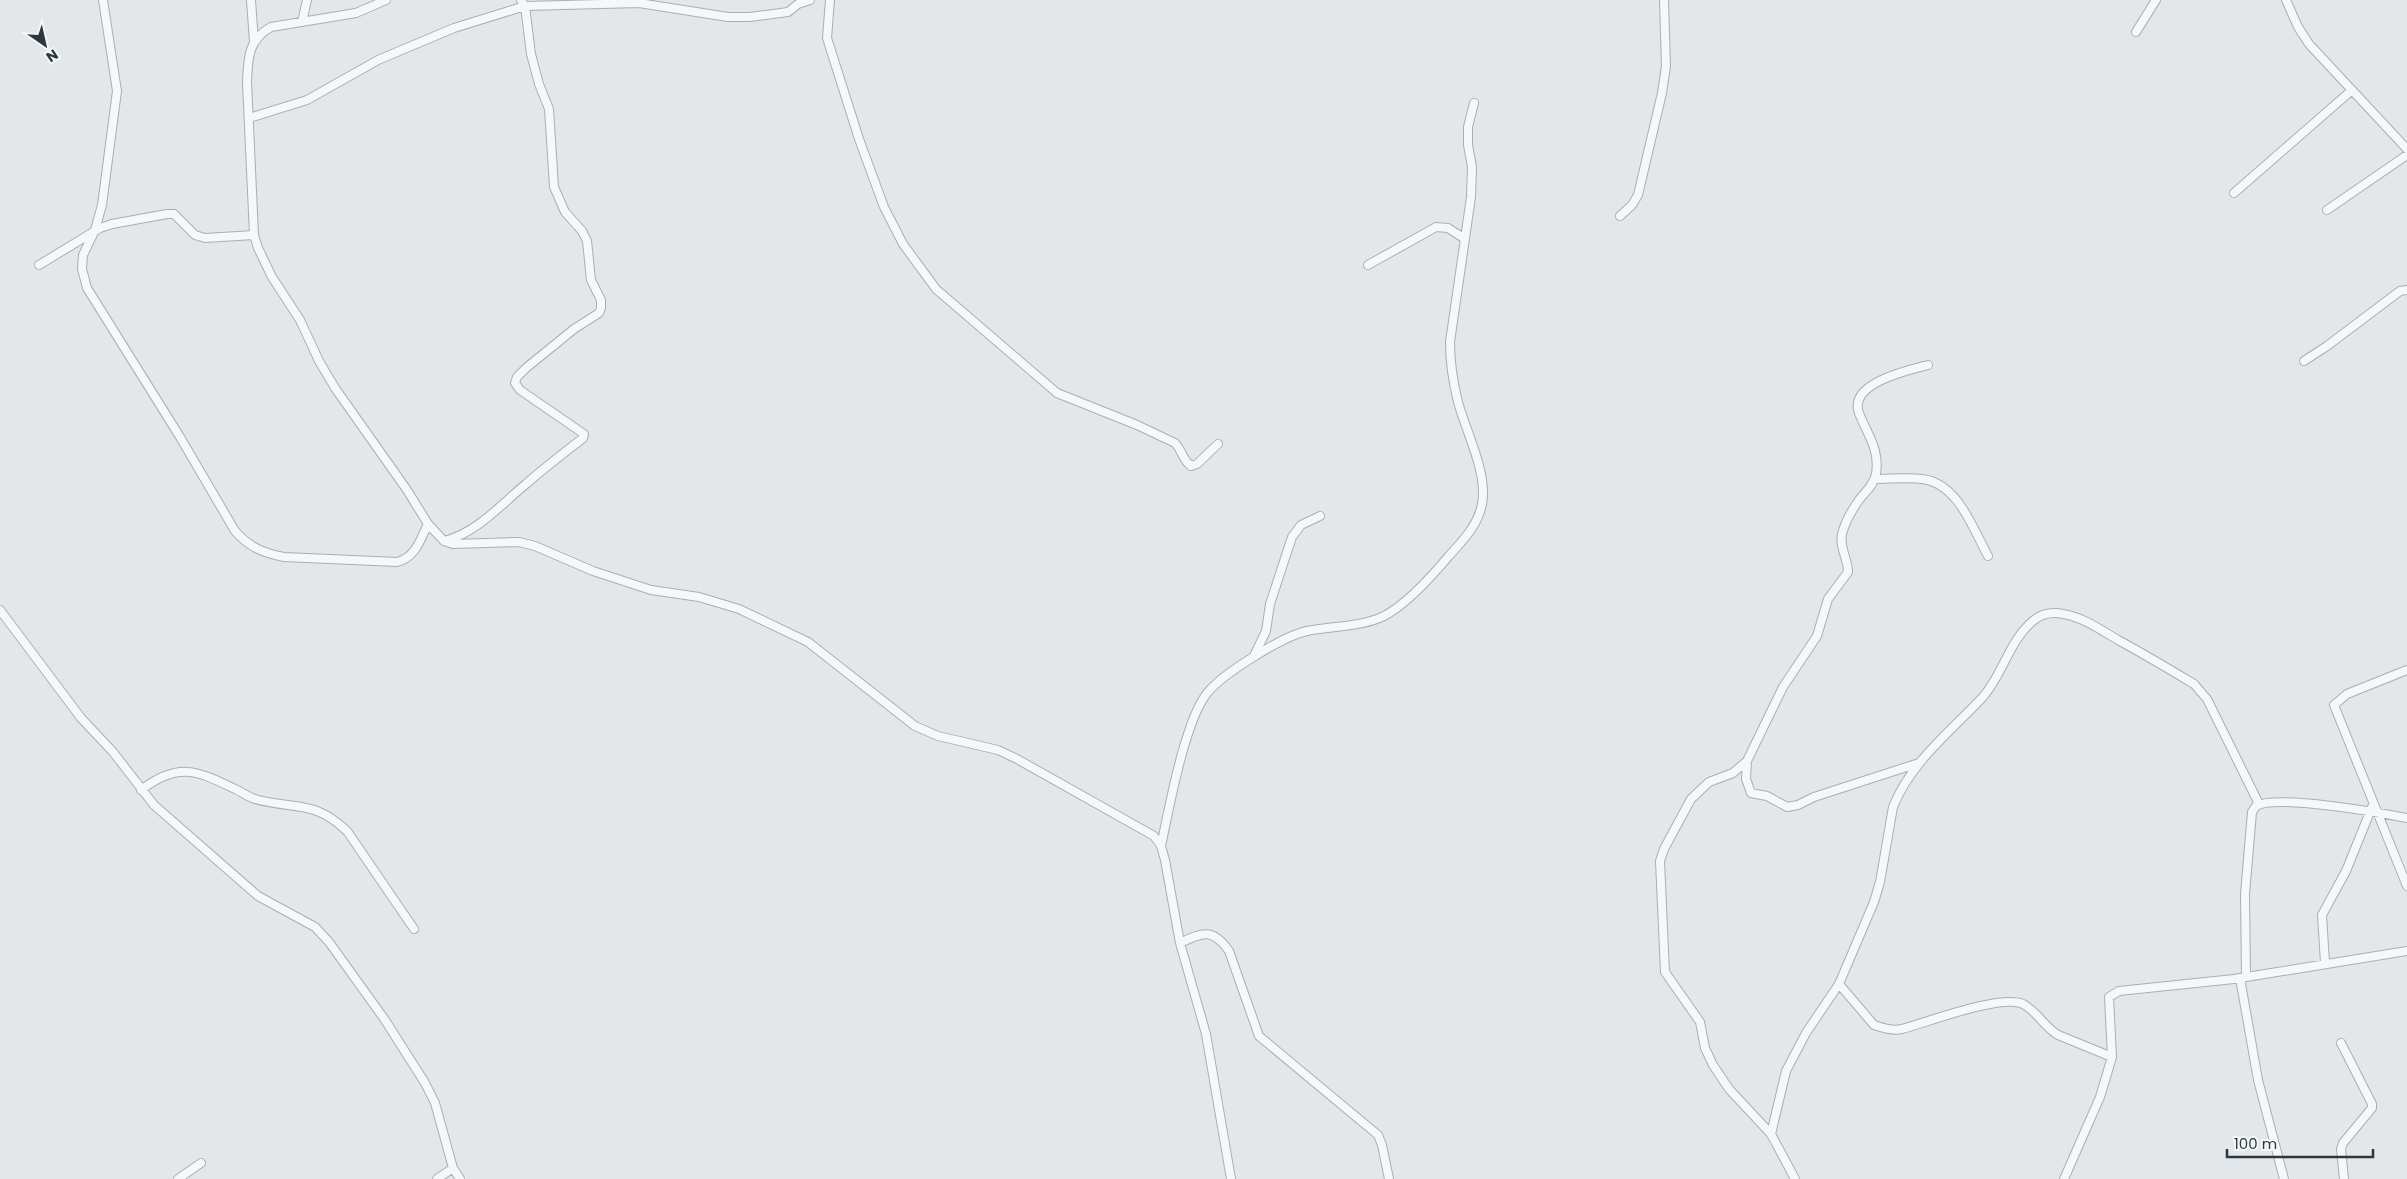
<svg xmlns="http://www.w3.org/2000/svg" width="2407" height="1179" font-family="Poppins,sans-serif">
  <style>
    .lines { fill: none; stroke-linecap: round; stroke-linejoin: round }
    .street-casing { stroke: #a8afb4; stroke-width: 10 }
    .street { stroke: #f5f7f8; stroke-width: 8 }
  </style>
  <rect width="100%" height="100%" fill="#e3e7ea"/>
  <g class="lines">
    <defs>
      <path id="street" d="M103,0L117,91L102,205L95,230L83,255L82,269L87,288L180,437L235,531C249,547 263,553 284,557L397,562C416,557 420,540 428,524
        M251,0L254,42
        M386,0L356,13L271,27C248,40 248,58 247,82L254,235L258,248L272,277L300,320L319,361L335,388L407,490L428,524L444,541L453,544L519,542L535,546L593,571L651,590L699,597L739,609L808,642L915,726L938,736L998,750L1017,759L1154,836L1161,846L1165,860L1180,943L1206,1034L1231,1179
        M830,0L827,38L859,139L884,207L903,244L936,289L1057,393L1137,425L1175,443C1182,450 1183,461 1191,466L1197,464L1218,444
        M2286,0L2298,27L2309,44L2407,149
        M302,22L307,0
        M2136,32L2156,0
        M249,118L307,100L378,60L454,28L525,6L639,3L728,17H750L788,12L798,4L810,0
        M2234,193L2352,90
        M2327,210L2407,155
        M1620,216L1632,205L1638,195L1662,93L1666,66L1664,0
        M39,265L100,228L112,224L167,214H174L195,235L205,238L254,235
        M1368,265L1436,227L1448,228L1465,239
        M2304,361L2327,346L2400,291L2407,290
        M1875,479C1890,479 1907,477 1922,479C1958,483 1973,529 1988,556
        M445,541C479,531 499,506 526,484C544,468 564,453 583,438L584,434L520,390L515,383L517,377L526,368L574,329L599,313L601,308V300L591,280L587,241L582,231L565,212L554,187L549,109L539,84L531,54L525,6L521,0
        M0,610L81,718L113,752L154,805L258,896L315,927L329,942L385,1020L425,1083L435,1103L453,1168L460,1179
        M1254,656L1266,631L1270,604L1292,537L1301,525L1320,516
        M2407,670L2347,694L2334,705L2407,886
        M1747,761L1746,779L1751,793L1767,796L1787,807L1798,805L1814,797L1919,763
        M141,790C178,762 196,770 235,789C242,792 248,797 255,799C295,810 313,799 347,831L414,929
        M1161,846C1169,809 1185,719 1208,692C1224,673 1283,636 1307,631C1331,626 1362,627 1384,616C1407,604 1432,576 1448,557C1462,541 1478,526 1482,504C1488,473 1466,432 1458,402C1453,382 1450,363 1450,342L1471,197L1472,167L1468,145V127L1474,103
        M1180,943C1203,932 1213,928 1229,951L1259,1036L1378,1135L1382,1145L1389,1179
        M2325,963L2322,915L2346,871L2372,807
        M2246,977L2245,894L2252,812L2256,806C2276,794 2381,813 2407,818
        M2240,978L2258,1080L2284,1179
        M1839,984L1874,1025C1883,1028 1892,1031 1902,1029C1928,1022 2001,994 2023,1004C2037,1011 2044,1027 2058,1035L2112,1057
        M2341,1043L2372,1104V1108L2343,1143L2341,1149L2344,1179
        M1771,1134L1786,1071L1806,1033L1839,984L1874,902L1880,882L1893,807C1911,762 1949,733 1982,698C2003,675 2009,640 2034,620C2043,613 2053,612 2063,614C2083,617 2101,630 2118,640C2144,654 2169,669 2194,684L2207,699L2259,804
        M178,1179L201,1163
        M437,1179L453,1168
        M1795,1179L1771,1134L1729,1089L1713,1065L1705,1048L1700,1022L1665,972L1660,861L1664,849L1691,799L1709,782L1733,773L1747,761L1783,687L1817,636L1828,599L1848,572C1848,559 1839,547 1842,534C1845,522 1852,510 1859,500C1865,492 1874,485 1876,474C1880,449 1867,434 1859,413C1848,383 1909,370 1928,365
        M2064,1179L2100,1097L2112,1057L2109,997L2119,991L2234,979L2407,951"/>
    </defs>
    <use href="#street" class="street-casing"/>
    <use href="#street" class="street"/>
  </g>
  <g transform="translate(45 45) rotate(146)" stroke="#f2f6f7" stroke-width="4" paint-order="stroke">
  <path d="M0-4L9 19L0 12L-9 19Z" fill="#2c3841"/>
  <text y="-8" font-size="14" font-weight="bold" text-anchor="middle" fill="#2c3841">N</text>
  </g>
  <path d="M2227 1149v8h146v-8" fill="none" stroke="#2c3841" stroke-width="2.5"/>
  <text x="2234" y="1149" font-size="15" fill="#2c3841" stroke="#f2f6f7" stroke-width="4" paint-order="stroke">100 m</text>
</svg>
